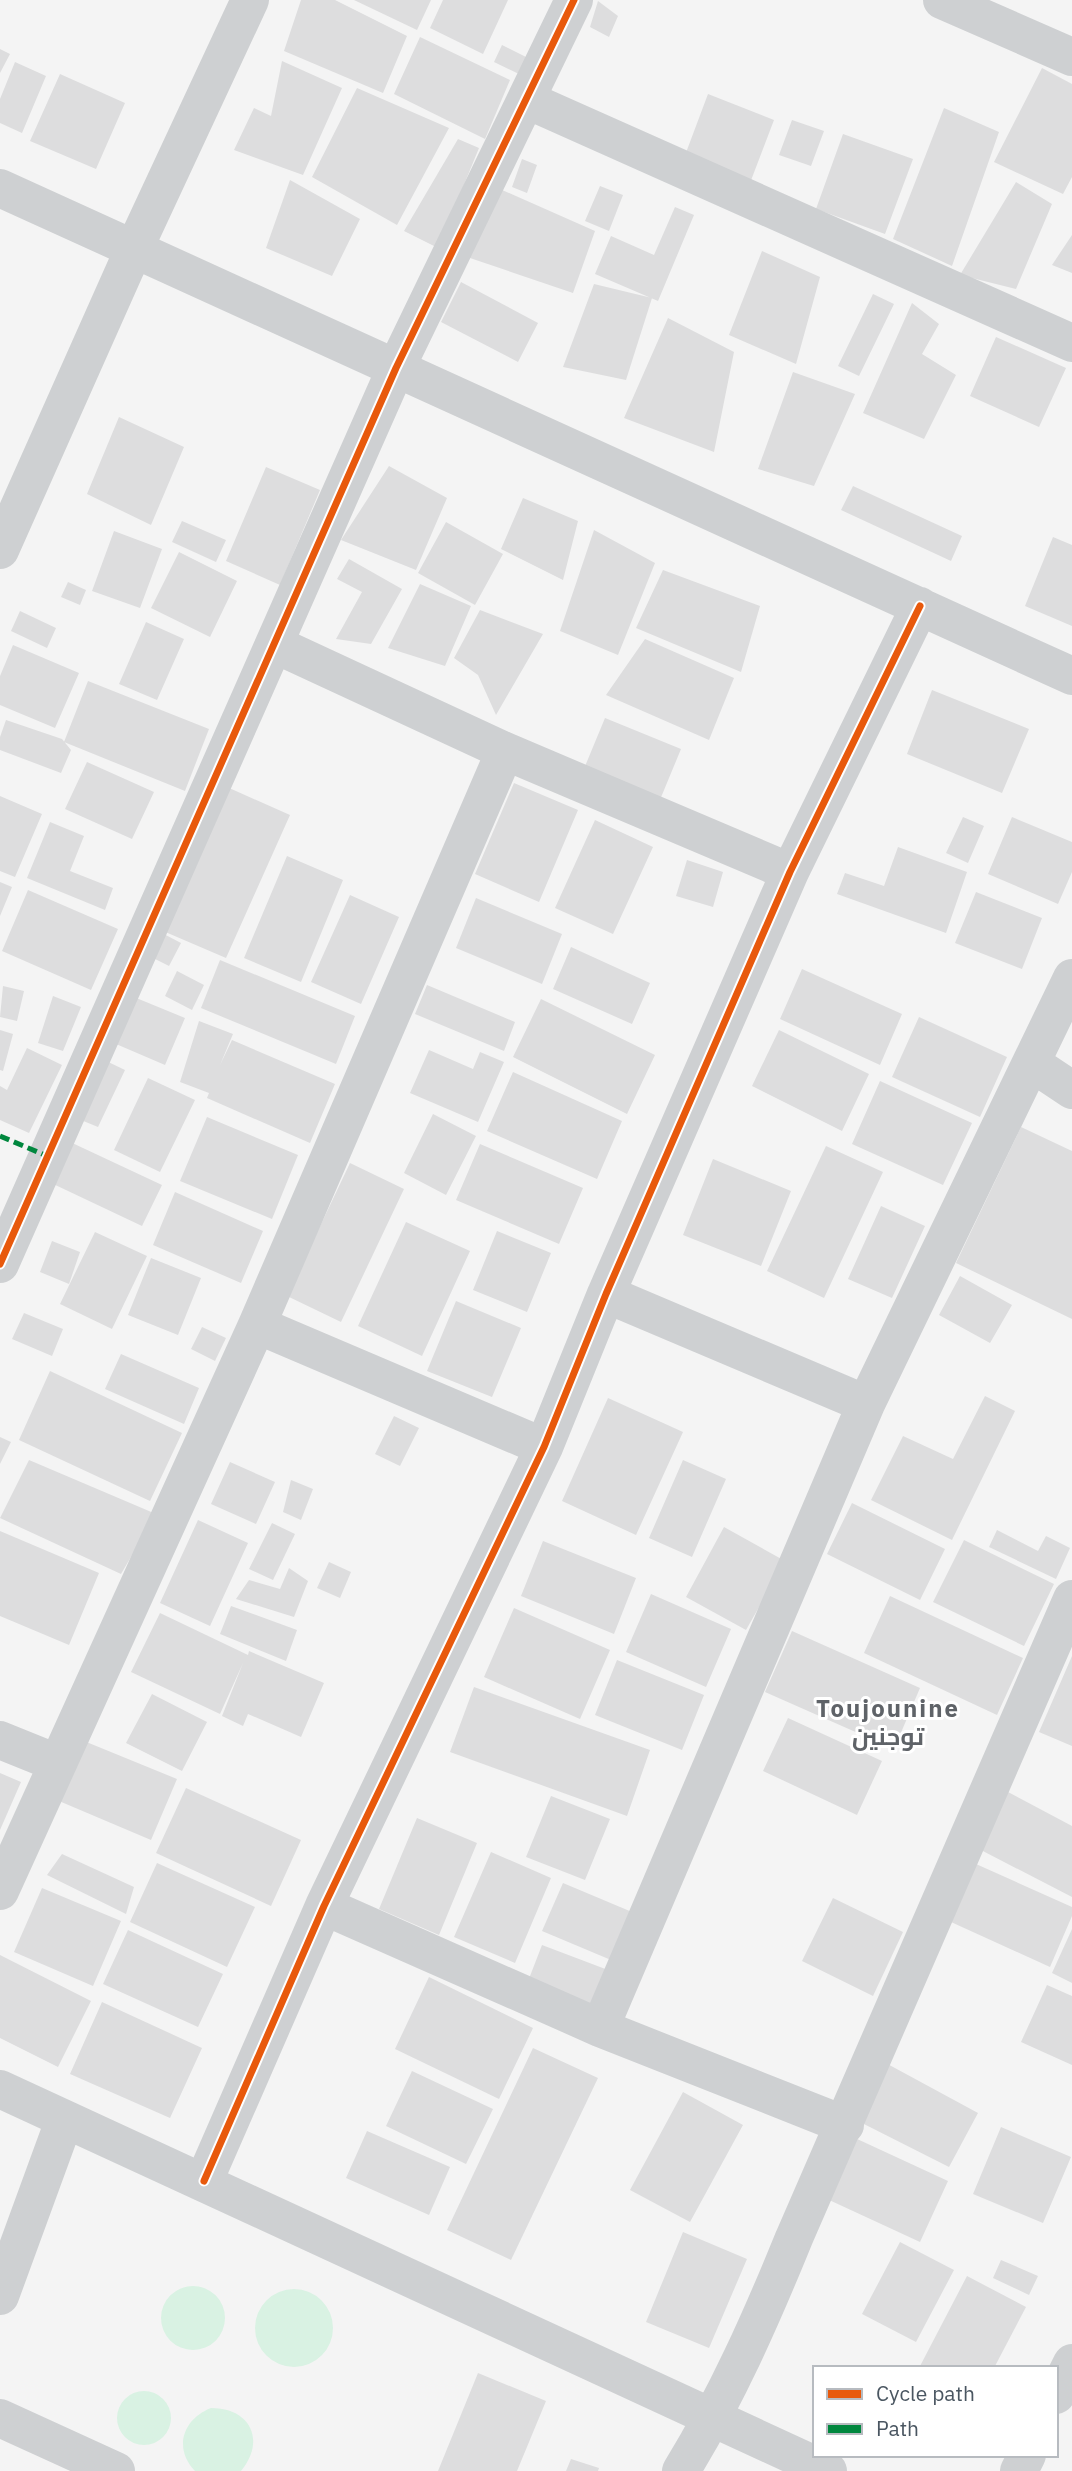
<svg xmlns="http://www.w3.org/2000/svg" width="1072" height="2471" font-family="'IBM Plex Sans',Cairo,sans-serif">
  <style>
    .green { fill: #d9f2e3 }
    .building { fill: #ddddde }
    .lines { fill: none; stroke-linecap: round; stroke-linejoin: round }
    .minor { stroke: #ced0d2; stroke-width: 38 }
    .quiet { stroke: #00873e; stroke-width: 5; stroke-dasharray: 10 5; stroke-linecap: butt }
    .cycleway-casing { stroke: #fff; stroke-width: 11 }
    .cycleway { stroke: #e8590c; stroke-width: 7 }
    .labels { text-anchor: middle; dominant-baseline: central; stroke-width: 6; stroke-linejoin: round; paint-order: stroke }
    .district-label { font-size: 24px; font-weight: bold; letter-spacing: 2px; fill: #5f6368; stroke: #fff }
  </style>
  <rect width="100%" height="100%" fill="#f4f4f4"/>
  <path class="green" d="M161 2318a32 32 0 1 1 64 0a32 32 0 1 1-64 0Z
    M255 2328a39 39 0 1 1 78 0a39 39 0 1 1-78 0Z
    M117 2418a27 27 0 1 1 54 0a27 27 0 1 1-54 0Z
    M211,2408C251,2408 266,2441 241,2471H195C173,2448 183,2419 211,2408Z"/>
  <path class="building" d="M301,0H335L407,36L383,93L284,51Z
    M354,0H431L417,30Z
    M443,0H508L483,54L430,28Z
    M598,1L618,16L609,37L590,27Z
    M420,37L510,80L485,139L394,94Z
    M502,45L526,57L519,74L494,62Z
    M0,49L10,54L0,73Z
    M282,61L342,88L303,175L234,150L254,108L271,116Z
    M15,62L46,76L22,133L0,123V99Z
    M1042,68L1072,84V177L1063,194L994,162Z
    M60,74L125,103L96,169L30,141Z
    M357,88L449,128L397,225L312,177Z
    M708,94L774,120L750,183L684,158Z
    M944,108L999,132L952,266L893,239Z
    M792,120L824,131L811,166L779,155Z
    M843,134L913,159L885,234L816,209Z
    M458,139L479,148L438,248L404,231Z
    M522,159L537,165L527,193L512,187Z
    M290,180L360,219L332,276L266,248Z
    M1016,182L1052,204L1016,289L960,275Z
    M493,186L595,231L573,293L467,257Z
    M600,186L623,195L609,231L585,221Z
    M675,207L694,215L658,301L595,274L611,236L654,255Z
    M1072,235V273L1052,265Z
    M762,251L820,277L796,364L729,335Z
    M461,282L538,323L518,362L441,322Z
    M594,284L652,298L626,380L563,367Z
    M873,294L894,304L859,376L838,366Z
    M912,303L939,324L922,354L956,375L924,439L863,413Z
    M668,318L734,352L714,452L624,418Z
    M996,337L1066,368L1039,427L970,396Z
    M793,372L855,394L814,486L758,469Z
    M119,417L184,447L151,525L87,494Z
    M389,466L447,498L416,570L341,540Z
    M266,467L320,490L280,585L226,561Z
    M853,486L962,536L951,561L841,510Z
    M523,498L578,521L563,580L501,549Z
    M182,521L226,540L216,562L172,542Z
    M446,522L503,554L475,605L418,573Z
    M594,530L655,563L618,655L560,631Z
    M114,531L162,549L140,608L92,591Z
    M1053,537L1072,545V626L1025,606Z
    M179,552L237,581L210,637L151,608Z
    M349,559L402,589L371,644L336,639L362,592L337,579Z
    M663,570L760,606L741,672L636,628Z
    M68,582L86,590L80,605L61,597Z
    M420,584L471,606L445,666L388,648Z
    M480,610L543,634L496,715L478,675L454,658Z
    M20,611L56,628L47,648L11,631Z
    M146,622L184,639L157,700L119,684Z
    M645,639L734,678L709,740L606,695Z
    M13,645L79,673L55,728L0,705V676Z
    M88,681L209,729L185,791L64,742Z
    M932,690L1029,729L1002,793L907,754Z
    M605,718L681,749L657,807L581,776Z
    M6,720L62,739L71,750L61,773L0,750V737Z
    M87,762L154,792L132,839L65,809Z
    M514,783L578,810L539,902L475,874Z
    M227,787L290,815L226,958L163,931Z
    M0,796L42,814L15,877L0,871Z
    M963,817L984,826L968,863L946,853Z
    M1012,817L1072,842V872L1058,904L988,874Z
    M595,820L653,847L613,934L555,908Z
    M50,822L84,836L70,871L113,888L105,910L27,878Z
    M898,847L967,872L946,933L837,894L845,873L884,886Z
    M287,856L343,880L301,982L244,958Z
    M687,860L723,872L713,907L676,896Z
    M0,882L12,887L0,916Z
    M28,890L118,929L91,990L2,951Z
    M976,892L1042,918L1022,969L955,943Z
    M350,895L399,917L361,1004L311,982Z
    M476,898L562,934L542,984L456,948Z
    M160,932L181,943L169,966L149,956Z
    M571,947L650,983L632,1024L553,989Z
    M220,960L355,1016L336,1064L201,1008Z
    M802,969L902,1014L880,1065L780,1019Z
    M177,971L204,985L192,1010L165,996Z
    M427,985L515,1022L504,1051L415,1014Z
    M3,986L24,991L17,1021L0,1017Z
    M129,995L185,1018L165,1065L109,1041Z
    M53,996L81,1007L63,1051L38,1043Z
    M541,999L655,1055L627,1114L513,1057Z
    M919,1017L1007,1057L980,1117L892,1077Z
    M199,1021L233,1034L220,1065L232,1040L335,1084L310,1143L207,1098L209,1093L180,1082Z
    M0,1030L13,1034L3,1071L0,1070Z
    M779,1030L869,1074L842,1131L752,1086Z
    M27,1048L62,1065L29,1133L0,1120V1086L7,1090Z
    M429,1050L473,1069L480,1052L504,1062L478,1122L410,1093Z
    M102,1059L125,1070L98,1127L76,1118Z
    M513,1072L622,1121L597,1179L487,1131Z
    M148,1078L195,1100L160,1172L114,1150Z
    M880,1081L972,1123L943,1185L852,1144Z
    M433,1114L476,1136L446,1195L404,1173Z
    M207,1117L298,1155L272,1219L180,1181Z
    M1021,1127L1072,1151V1319L956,1263Z
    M68,1141L162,1185L142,1226L49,1182Z
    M480,1144L583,1188L559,1244L456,1200Z
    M826,1146L883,1172L824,1298L767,1271Z
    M713,1159L791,1191L761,1266L683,1235Z
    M350,1163L404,1189L341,1322L287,1296Z
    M175,1192L263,1231L241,1283L153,1245Z
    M881,1206L925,1226L892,1298L848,1279Z
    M406,1222L470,1251L422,1356L358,1326Z
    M497,1231L551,1253L527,1312L473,1290Z
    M95,1232L147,1256L112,1329L60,1304Z
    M52,1241L80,1252L69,1284L40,1272Z
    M151,1258L201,1278L178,1335L128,1315Z
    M960,1276L1012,1305L990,1343L939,1315Z
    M456,1301L521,1328L492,1397L427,1371Z
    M24,1313L63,1329L52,1356L12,1339Z
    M202,1327L226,1338L215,1361L191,1349Z
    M121,1354L199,1388L184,1424L105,1389Z
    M50,1371L182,1433L150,1501L19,1440Z
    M985,1396L1015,1411L952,1540L871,1500L903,1436L953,1459Z
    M608,1398L683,1432L636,1535L562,1501Z
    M394,1416L419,1428L400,1466L375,1454Z
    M0,1437L11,1442L0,1464Z
    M29,1460L156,1514L121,1574L0,1518Z
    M683,1460L726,1479L692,1557L649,1538Z
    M230,1462L275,1482L256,1524L211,1504Z
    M291,1480L313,1489L301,1520L283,1512Z
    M852,1503L945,1549L920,1600L827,1554Z
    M198,1520L248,1543L210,1626L160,1603Z
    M272,1523L295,1534L273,1580L249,1569Z
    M724,1527L785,1561L746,1630L686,1597Z
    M997,1530L1038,1551L1046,1536L1070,1548L1056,1579L989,1547Z
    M0,1531L99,1573L69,1645L0,1616Z
    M964,1540L1054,1584L1024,1646L933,1602Z
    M543,1541L636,1578L614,1634L521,1596Z
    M329,1562L351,1572L340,1598L317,1588Z
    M289,1568L308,1581L294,1617L236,1599L249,1580L280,1589Z
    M651,1594L731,1629L706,1687L626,1652Z
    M890,1596L1023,1658L997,1715L864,1653Z
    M231,1606L297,1630L286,1661L220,1634Z
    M514,1608L610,1650L580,1719L484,1677Z
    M160,1613L248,1655L249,1651L324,1683L301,1737L248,1714L243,1726L222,1716L243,1663L220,1714L131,1672Z
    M792,1631L920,1688L894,1749L765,1692Z
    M1072,1656V1746L1039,1732Z
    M617,1660L704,1695L682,1750L595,1715Z
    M474,1687L650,1750L627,1816L450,1752Z
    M152,1694L207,1722L182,1771L126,1743Z
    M788,1718L882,1761L857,1815L763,1771Z
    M84,1741L177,1779L151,1840L59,1801Z
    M0,1773L21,1782L0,1830Z
    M186,1788L301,1840L271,1906L156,1853Z
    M1008,1792L1072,1826V1897L979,1849Z
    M551,1796L610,1819L585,1880L526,1857Z
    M417,1818L477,1843L439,1935L379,1909Z
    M491,1852L551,1878L515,1963L454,1937Z
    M62,1854L134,1887L126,1914L47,1875Z
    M157,1863L255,1907L227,1967L130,1922Z
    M976,1864L1072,1907V1916L1050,1967L951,1922Z
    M563,1883L632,1912L611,1960L542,1931Z
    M42,1888L121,1921L93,1986L14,1952Z
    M833,1898L903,1932L873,1996L802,1961Z
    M1072,1929V1983L1052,1973Z
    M128,1930L223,1974L198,2027L103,1984Z
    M542,1945L608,1970L591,2013L525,1989Z
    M0,1955L91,2001L58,2067L0,2038Z
    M429,1977L533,2028L499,2099L395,2049Z
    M1047,1985L1072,1996V2065L1021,2042Z
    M102,2002L202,2048L170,2118L70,2074Z
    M533,2048L598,2078L511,2260L447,2230Z
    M882,2061L978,2113L949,2167L854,2119Z
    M412,2071L493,2109L466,2164L386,2126Z
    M683,2092L743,2125L690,2222L630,2190Z
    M1001,2127L1071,2157L1043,2223L973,2194Z
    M367,2131L450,2167L429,2215L346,2178Z
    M855,2138L948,2181L920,2242L827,2199Z
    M683,2232L747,2259L709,2348L646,2322Z
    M900,2242L954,2270L916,2342L862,2314Z
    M1001,2260L1038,2276L1029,2295L993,2278Z
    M967,2276L1026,2307L994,2368H919Z
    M478,2373L546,2401L517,2471H438Z
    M571,2459L599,2468L598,2471H566Z"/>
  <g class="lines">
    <path class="minor" d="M942,0L1072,57
      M527,100L1072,343
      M0,188L1072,676
      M0,550L134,249L250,0
      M274,644L505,751L790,872
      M1033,1064L1072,1090
      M0,1264L396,368L574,0
      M606,1294L866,1404
      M257,1325L544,1447
      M0,1740L57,1763
      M0,1891L257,1325L505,751
      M324,1906L600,2028L845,2125
      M600,2028L866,1404L1072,978
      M0,2089L828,2471
      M204,2181L324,1906L544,1447L606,1294L790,872L920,606
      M0,2296L64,2121
      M1056,2395L1072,2363
      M0,2418L116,2471
      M681,2471C727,2396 761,2319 794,2238L1072,1599
      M1019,2471L1027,2455"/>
    <path class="quiet" d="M0,1136L47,1156"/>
    <defs>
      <path id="cycleway" d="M0,1264L396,368L574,0
        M204,2181L324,1906L544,1447L606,1294L790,872L920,606"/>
    </defs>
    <use href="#cycleway" class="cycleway-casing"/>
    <use href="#cycleway" class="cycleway"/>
  </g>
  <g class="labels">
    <g class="district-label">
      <text x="888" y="1708">Toujounine<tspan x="888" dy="28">توجنين</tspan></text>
    </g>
  </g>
  <rect x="813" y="2366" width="245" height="91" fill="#ffffff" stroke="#b7bbc0" stroke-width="2"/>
  <rect x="827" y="2389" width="35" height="10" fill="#e8590c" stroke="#b7bbc0" stroke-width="2"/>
  <text x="876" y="2401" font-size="21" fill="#4a5661">Cycle path</text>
  <rect x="827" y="2424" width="35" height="10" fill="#00873e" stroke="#b7bbc0" stroke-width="2"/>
  <text x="876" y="2436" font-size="21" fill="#4a5661">Path</text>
</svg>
